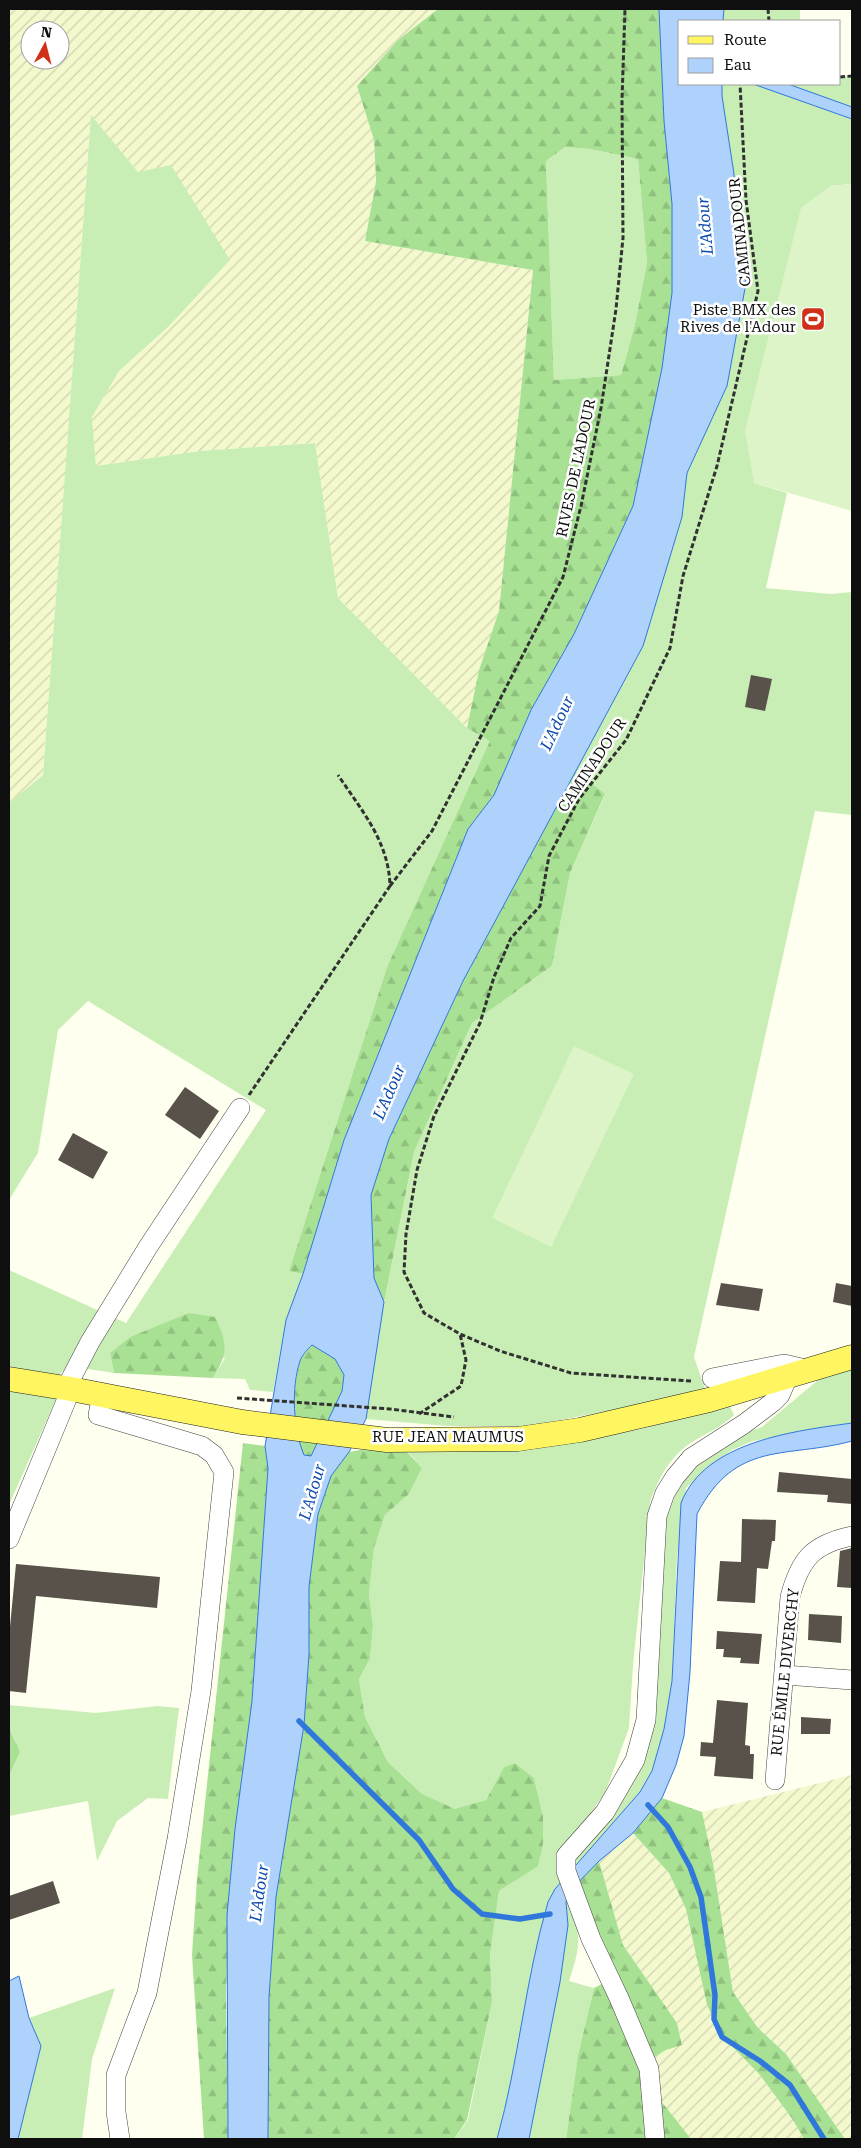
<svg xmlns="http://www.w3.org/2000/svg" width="861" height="2148" font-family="'Roboto Serif',serif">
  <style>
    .farmland { fill: url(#farmland-furrows); fill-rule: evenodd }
    .grass { fill: #c9eeb5 }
    .forest { fill: url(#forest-firs); fill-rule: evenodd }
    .pitch { fill: #ddf4c8 }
    .water { fill: #afd2fc; stroke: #2f77db; fill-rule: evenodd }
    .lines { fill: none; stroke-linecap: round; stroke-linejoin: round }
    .stream { stroke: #2f77db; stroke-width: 5.5 }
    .building { fill: #59524a }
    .minor-casing { stroke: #424242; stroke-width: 20 }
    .major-casing { stroke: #202020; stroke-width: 25 }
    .path { stroke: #313131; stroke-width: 3; stroke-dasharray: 5 2.5; stroke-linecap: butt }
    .minor { stroke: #fff; stroke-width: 19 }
    .major { stroke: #fff560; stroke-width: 24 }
    .labels { text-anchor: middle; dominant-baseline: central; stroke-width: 5; stroke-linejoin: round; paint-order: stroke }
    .street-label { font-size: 15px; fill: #0f0f0f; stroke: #fff }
    .poi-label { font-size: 15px; fill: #0f0f0f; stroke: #fff; text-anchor: end }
    .water-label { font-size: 16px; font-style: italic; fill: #0a49ae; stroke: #fff }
  </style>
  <defs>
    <pattern id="farmland-furrows" width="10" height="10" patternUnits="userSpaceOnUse" patternTransform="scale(1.25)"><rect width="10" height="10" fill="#f4f8cd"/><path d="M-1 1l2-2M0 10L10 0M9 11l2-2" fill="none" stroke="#d0d3af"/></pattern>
    <pattern id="forest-firs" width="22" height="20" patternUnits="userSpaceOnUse" patternTransform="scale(1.25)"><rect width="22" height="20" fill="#a8e193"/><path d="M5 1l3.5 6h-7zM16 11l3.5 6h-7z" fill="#8fc07e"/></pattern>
  </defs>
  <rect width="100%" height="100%" fill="#fffff0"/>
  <path class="farmland" d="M9,9H438L398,40L357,86L374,140L376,181L365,241L533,270L499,611L479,670L467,728L338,598L315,443L200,451L96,466L92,417L119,371L169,326L138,172L91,116L43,775L9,803ZM30,30H60V60H30Z
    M852,1775V2139H845L786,2054L758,2028L733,1992L713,1863L702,1812Z
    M633,1833L669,1873L686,1909L707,2005L721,2035L760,2075L793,2120L804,2139H691L654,2092L643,2064L666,2050L682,2044L677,2023L623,1945L599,1861Z"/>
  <path class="grass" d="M724,9H800V21H723Z
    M852,76V184L830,186L754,483L787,493L766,588L831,594L852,592V815L815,811L694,1357L706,1392L529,1426H447L366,1419L384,1302L414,1152L472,1023L552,966L570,873L605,795L575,771L643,646L682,517L687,473L746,283L733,226L734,174L722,96V84H840V77Z
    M91,115L138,172L171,165L230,260L169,326L119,371L92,417L96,466L200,451L315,443L338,598L467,728L491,741L387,967L289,1271L303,1274L286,1320L273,1392L250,1390L245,1379L213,1378L225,1358L130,1337L110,1353L114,1373L68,1366L58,1376L9,1372V1270L126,1323L266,1110L88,1001L58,1030L38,1153L9,1200V803L43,775Z
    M565,147L590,149L638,159L647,263L635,324L621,375L554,380L546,161Z
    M852,1367V1423L753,1441L732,1450L707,1468L686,1488L677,1557L672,1681L664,1729L652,1771L640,1792L573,1870L577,1857L653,1719L659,1655L664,1526L678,1487L713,1450L741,1434L762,1427L824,1375Z
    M9,1386L57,1397L9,1505Z
    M725,1406H730L734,1415C721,1428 704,1434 689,1444C669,1458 658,1480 650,1502L633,1665L629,1728L605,1793L563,1852L564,1880C543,1902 540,1934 534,1964C521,2022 513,2082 497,2139H454L468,2120L492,2002L490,1955L499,1891L513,1882L543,1816L534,1778L515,1763L504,1767L486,1800L455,1810L422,1794L388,1762L365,1717L359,1679L370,1659L373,1626L369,1594L374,1548L385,1515L409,1494L422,1468L408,1452L531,1450L642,1429Z
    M9,1705L96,1713L157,1706L179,1708L168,1799L148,1798L117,1821L97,1861L88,1801L9,1816V1776L20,1752L9,1728Z
    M568,1893C580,1936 583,1939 569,1981L594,1988L578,2055L566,2139H529L568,1925L566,1901Z
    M115,1988L92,2059L82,2139H18L41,2047L29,2018Z"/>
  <path class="forest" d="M438,9H659L664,121L672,204V293L662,368L633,506L574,634L531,710L494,795L468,829L344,1140L303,1274L289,1271L387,967L490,741L467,728L479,670L499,611L533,270L365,241L376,181L374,140L357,86L398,40ZM565,147L590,149L638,159L647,263L635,324L621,375L554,380L546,161Z
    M575,771L605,794L570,873L552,966L472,1023L414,1152L384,1302L374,1278L371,1195L389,1139L463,981Z
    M189,1313L215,1317C228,1344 228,1353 213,1378L114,1373L110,1353L130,1337Z
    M312,1345L335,1359L344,1375L342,1391L311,1456H303C293,1429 292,1388 300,1361C302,1355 308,1350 312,1345Z
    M243,1443L265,1446L268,1468L252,1701L235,1829L226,1989L228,2139H204L192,1955L197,1879Z
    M360,1450L407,1452L422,1468L409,1494L385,1515L374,1548L369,1594L373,1626L370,1659L359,1679L365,1717L388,1762L422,1794L455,1809L486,1800L504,1767L515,1763L534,1778L543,1816V1844L538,1866L499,1891L490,1955L492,2002L467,2120L454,2139H268L269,1997L276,1897L304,1725L309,1654V1587L318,1514L331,1476L349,1452Z
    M9,1728L20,1752L9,1776Z
    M662,1798L702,1812L713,1863L733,1992L758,2028L786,2054L845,2139H804L793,2120L760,2075L721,2035L707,2005L686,1909L669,1873L633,1833Z
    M599,1861L623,1945L677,2023L682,2045L666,2050L643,2064L654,2092L691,2139H566L578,2055L594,1988L619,1975L576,1884Z"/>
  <path class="pitch" d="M852,184V511L754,483L745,431L801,208L830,186Z
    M574,1046L634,1074L551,1247L492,1218Z"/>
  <path class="water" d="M659,9H724L723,21H680V84H722V96L734,174L733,226L746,283L727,386L687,473L682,517L643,646L463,981L389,1139L371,1195L374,1278L384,1302L366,1419L349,1452L331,1476L318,1514L309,1587V1654L304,1725L276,1897L269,1997L268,2139H228L227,1915L235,1829L252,1701L268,1468L265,1446L286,1320L303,1274L344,1140L468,829L494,795L531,710L574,634L633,506L662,368L672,293V204L664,121ZM312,1345L335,1359L344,1375L342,1391L311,1456L304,1455C293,1429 291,1388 300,1361C302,1355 308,1349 312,1345Z
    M753,84H788L852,107V119Z
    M852,1423V1441C786,1459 736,1439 697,1514L690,1672L684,1736L676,1765L662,1798L633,1833L599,1861L568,1893L566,1902L568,1925L560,1982L529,2139H497C519,2061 525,1980 548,1902L555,1889L640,1792L652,1771L664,1729L672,1681L681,1503C705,1441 795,1431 852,1423Z
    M19,1976L29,2018L41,2046L18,2139H9V1981Z"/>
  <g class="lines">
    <path class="stream" d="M299,1721L419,1840L453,1889L482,1914L520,1919L550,1914
      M648,1805L668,1827L690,1867L701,1897L715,1995L714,2019L722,2037L760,2061L790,2085L824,2139"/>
  </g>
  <path class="building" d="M751,675L772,679L765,711L745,707Z
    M185,1087L219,1111L200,1139L165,1115Z
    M73,1133L108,1152L93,1179L58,1160Z
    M721,1283L763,1289L759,1311L716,1305Z
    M836,1283L852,1286V1306L833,1302Z
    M779,1472L852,1479V1504L827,1502L828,1495L777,1492Z
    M742,1519L776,1520L775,1541H772L768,1569L757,1568L755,1603L717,1601L720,1561L741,1562Z
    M852,1548V1588L837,1587L840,1551Z
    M16,1564L160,1577L157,1608L36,1596L26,1693L9,1691V1637Z
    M809,1614L842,1616L841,1643L808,1640Z
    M717,1631L762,1634L759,1664L740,1663L741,1658L723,1657L724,1649H716Z
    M717,1700L748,1703L745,1745L750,1746V1754H754L753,1779L714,1776L716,1757L700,1756L701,1742L713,1743Z
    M801,1717L831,1719L830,1734H801Z
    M53,1881L60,1903L9,1920V1896Z"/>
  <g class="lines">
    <defs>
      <path id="minor" d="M712,1378L784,1364L810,1370
        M66,1388L90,1342L148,1247L240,1108
        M102,1395L98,1415L202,1446L214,1455L224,1472L201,1691L177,1839L147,1993L116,2075V2112L120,2139
        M9,1539L71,1389
        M785,1675L852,1680
        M775,1780L790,1597C800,1559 813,1544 852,1536
        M655,2139L649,2069L619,1998L591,1939L566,1871V1856L605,1812L635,1760L646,1720L657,1516L665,1493L675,1477L691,1458L744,1424L773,1402L780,1395L787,1379"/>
      <path id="major" d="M9,1379L71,1389L242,1422L387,1440L518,1439L580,1430L709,1400L852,1357"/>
    </defs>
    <use href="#minor" class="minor-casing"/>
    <use href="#major" class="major-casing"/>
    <path class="path" d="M768,9L769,21
      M840,77L852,76
      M390,886L432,831L563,577L581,506L601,408L616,309L623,238L622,100L625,9
      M249,1095L390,886C389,842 362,811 338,775
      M691,1381L571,1373L500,1351L460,1334L424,1313L404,1272L406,1234L417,1170L434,1116L480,1023L494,977L511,938L540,906L549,856L579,799L626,740L670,648L683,576L717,466L758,291L746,200L740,84
      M237,1398L390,1409L454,1417
      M419,1414L461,1386L466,1360L460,1334"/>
    <use href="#minor" class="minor"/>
    <use href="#major" class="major"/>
  </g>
  <defs>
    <symbol id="stadium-square" viewBox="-11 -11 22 22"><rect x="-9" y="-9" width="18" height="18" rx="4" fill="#ce3018" stroke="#fff"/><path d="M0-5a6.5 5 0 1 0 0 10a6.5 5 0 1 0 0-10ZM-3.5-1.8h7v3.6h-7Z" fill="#fff"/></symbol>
  </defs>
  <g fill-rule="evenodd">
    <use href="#stadium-square" x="799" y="305" width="28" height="28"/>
  </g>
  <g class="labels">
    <g class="street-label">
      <text transform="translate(740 232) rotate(-96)">CAMINADOUR</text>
      <text transform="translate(576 468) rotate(-78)">RIVES DE L'ADOUR</text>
      <text transform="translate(592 765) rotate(-56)">CAMINADOUR</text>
      <text x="448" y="1437">RUE JEAN MAUMUS</text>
      <text transform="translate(785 1672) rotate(-84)">RUE ÉMILE DIVERCHY</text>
    </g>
    <g class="poi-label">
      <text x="796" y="310">Piste BMX des<tspan x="796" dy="17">Rives de l'Adour</tspan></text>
    </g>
    <g class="water-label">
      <text transform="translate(705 226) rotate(-95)">L'Adour</text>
      <text transform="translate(557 723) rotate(-65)">L'Adour</text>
      <text transform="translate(389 1092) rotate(-67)">L'Adour</text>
      <text transform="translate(312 1492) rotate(-74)">L'Adour</text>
      <text transform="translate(259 1893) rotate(-82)">L'Adour</text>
    </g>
  </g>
  <rect width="861" height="2148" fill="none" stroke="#0f0f0f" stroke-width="20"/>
  <rect x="678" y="20" width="162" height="65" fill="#ffffff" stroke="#9f9f9f"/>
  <rect x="688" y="36" width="25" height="8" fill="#fff560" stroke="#9f9f9f"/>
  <text x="724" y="45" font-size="15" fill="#0f0f0f">Route</text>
  <rect x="688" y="58" width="25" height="15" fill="#afd2fc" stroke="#9f9f9f"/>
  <text x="724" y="70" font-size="15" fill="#0f0f0f">Eau</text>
  <g transform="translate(45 45) rotate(7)"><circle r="24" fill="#ffffff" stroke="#9f9f9f"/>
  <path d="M0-4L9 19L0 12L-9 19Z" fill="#ce3018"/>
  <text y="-8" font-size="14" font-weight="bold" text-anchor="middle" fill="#0f0f0f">N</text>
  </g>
</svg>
